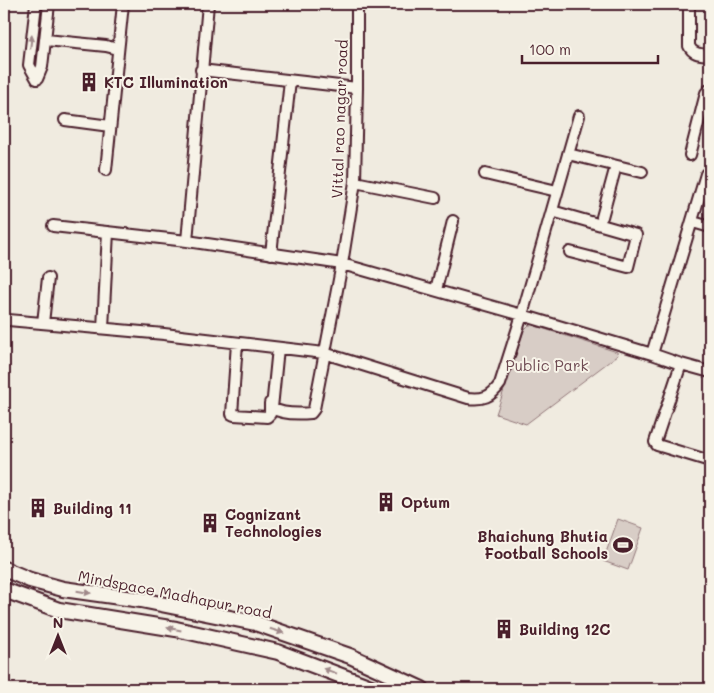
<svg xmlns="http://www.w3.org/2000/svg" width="714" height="693" font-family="Mali,sans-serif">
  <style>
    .green { fill: #d8cdc6; stroke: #917678 }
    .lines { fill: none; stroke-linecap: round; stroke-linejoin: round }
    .street-casing { stroke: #4a1f2b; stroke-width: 14 }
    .secondary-casing { stroke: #4a1f2b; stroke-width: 18 }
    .street { stroke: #f7f3e8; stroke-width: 10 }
    .secondary { stroke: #f7f3e8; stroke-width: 14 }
    .oneway { fill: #a0898a }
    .labels { text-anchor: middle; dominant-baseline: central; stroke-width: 4; stroke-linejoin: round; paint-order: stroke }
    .poi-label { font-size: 15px; font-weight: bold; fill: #4a1f2b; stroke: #f7f3e8; text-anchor: start }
    .street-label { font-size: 15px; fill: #4a1f2b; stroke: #f7f3e8 }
    .park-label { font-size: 15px; fill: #6e4a52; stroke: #f7f3e8 }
  </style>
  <rect width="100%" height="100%" fill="#f0ebe0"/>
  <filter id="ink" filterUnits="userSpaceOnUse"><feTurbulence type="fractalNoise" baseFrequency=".02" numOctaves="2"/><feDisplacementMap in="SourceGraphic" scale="10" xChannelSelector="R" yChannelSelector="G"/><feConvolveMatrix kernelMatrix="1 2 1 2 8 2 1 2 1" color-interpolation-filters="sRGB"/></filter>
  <g filter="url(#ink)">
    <path class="green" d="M529,325H532L617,352L618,355L526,424L496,414L524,330Z
      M618,519L643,528L628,570L603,561Z"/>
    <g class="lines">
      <defs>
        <path id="street" d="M36,4L29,65L37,79
          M689,4V46C693,55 702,54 710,55
          M46,40L106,46L118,49
          M201,70L357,88
          M37,79L42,67L49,4
          M65,120L110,126
          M568,154L642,172
          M690,155L706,93L710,89
          M106,170L123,4
          M485,174L557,191
          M355,182L435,198
          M552,211L636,235L628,267L570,252
          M602,217L616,166
          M693,222L710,227
          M53,226L187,241L342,264L522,315L652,354L681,364L710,372
          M187,241L208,4
          M271,254L290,81
          M436,290L453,221
          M8,320L164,334L324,353L468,398C483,400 491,397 500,384L522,315L579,116
          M43,323L48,278
          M103,328L108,232
          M237,343L232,414L234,415L267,417L270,414V403
          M278,348L272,408C282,414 300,414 311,413L314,409L342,264L355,182L357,88V4
          M652,354L706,174
          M681,364L655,442L657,445L710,461"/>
        <path id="secondary" d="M4,569L30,580L63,589L141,600L255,623L350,656L422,689
          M4,590L59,610L176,629L278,652L376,689"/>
      </defs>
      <use href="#street" class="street-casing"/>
      <use href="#secondary" class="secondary-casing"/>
      <use href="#street" class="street"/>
      <use href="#secondary" class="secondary"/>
    </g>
    <defs><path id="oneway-solid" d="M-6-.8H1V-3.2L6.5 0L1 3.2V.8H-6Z" transform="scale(1.25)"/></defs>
    <g class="oneway">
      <use href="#oneway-solid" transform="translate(31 42) rotate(-83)"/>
      <use href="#oneway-solid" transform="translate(84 592) rotate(9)"/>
      <use href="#oneway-solid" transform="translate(174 629) rotate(-169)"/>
      <use href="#oneway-solid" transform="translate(277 631) rotate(18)"/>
      <use href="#oneway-solid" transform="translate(330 671) rotate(-160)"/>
    </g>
  </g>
  <defs>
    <symbol id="building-bare" viewBox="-9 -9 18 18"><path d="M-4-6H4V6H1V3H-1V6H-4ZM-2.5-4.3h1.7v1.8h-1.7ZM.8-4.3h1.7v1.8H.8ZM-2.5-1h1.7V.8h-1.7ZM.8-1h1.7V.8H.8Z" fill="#4a1f2b" stroke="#f7f3e8" stroke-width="2.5" paint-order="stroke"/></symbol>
    <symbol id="stadium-bare" viewBox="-9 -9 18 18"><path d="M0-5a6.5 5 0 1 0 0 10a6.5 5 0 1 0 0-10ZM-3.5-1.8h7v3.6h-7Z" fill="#4a1f2b" stroke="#f7f3e8" stroke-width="2.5" paint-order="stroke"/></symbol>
  </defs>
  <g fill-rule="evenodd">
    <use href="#building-bare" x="75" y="68" width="28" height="28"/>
    <use href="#building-bare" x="372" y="488" width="28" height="28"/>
    <use href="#building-bare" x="24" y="494" width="28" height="28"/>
    <use href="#building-bare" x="196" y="509" width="28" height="28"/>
    <use href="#stadium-bare" x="609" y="531" width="28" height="28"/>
    <use href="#building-bare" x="490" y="615" width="28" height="28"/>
  </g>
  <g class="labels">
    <g class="poi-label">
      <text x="104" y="82">KTC Illumination</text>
      <text x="401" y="502">Optum</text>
      <text x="53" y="508">Building 11</text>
      <text x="225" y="514">Cognizant<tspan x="225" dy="17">Technologies</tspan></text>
      <text x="608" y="536" text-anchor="end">Bhaichung Bhutia<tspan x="608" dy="17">Football Schools</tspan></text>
      <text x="519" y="629">Building 12C</text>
    </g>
    <g class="street-label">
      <text transform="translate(339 119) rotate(-88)">Vittal rao nagar road</text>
      <text transform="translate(175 594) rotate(11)">Mindspace Madhapur road</text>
    </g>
    <g class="park-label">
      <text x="547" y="365">Public Park</text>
    </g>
  </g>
  <rect width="714" height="693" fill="none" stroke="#f7f3e8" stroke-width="20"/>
  <rect x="10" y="10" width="694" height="673" fill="none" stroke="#4a1f2b" stroke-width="2" filter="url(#ink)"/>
  <g transform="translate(58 636)" stroke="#f7f3e8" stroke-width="4" paint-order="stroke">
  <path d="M0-4L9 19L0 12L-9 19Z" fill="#4a1f2b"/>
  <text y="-8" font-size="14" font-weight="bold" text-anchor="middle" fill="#4a1f2b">N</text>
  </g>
  <path d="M522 55v8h136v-8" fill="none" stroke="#4a1f2b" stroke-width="2.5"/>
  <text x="529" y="55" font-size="15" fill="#4a1f2b" stroke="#f7f3e8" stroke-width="4" paint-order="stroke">100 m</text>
</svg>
